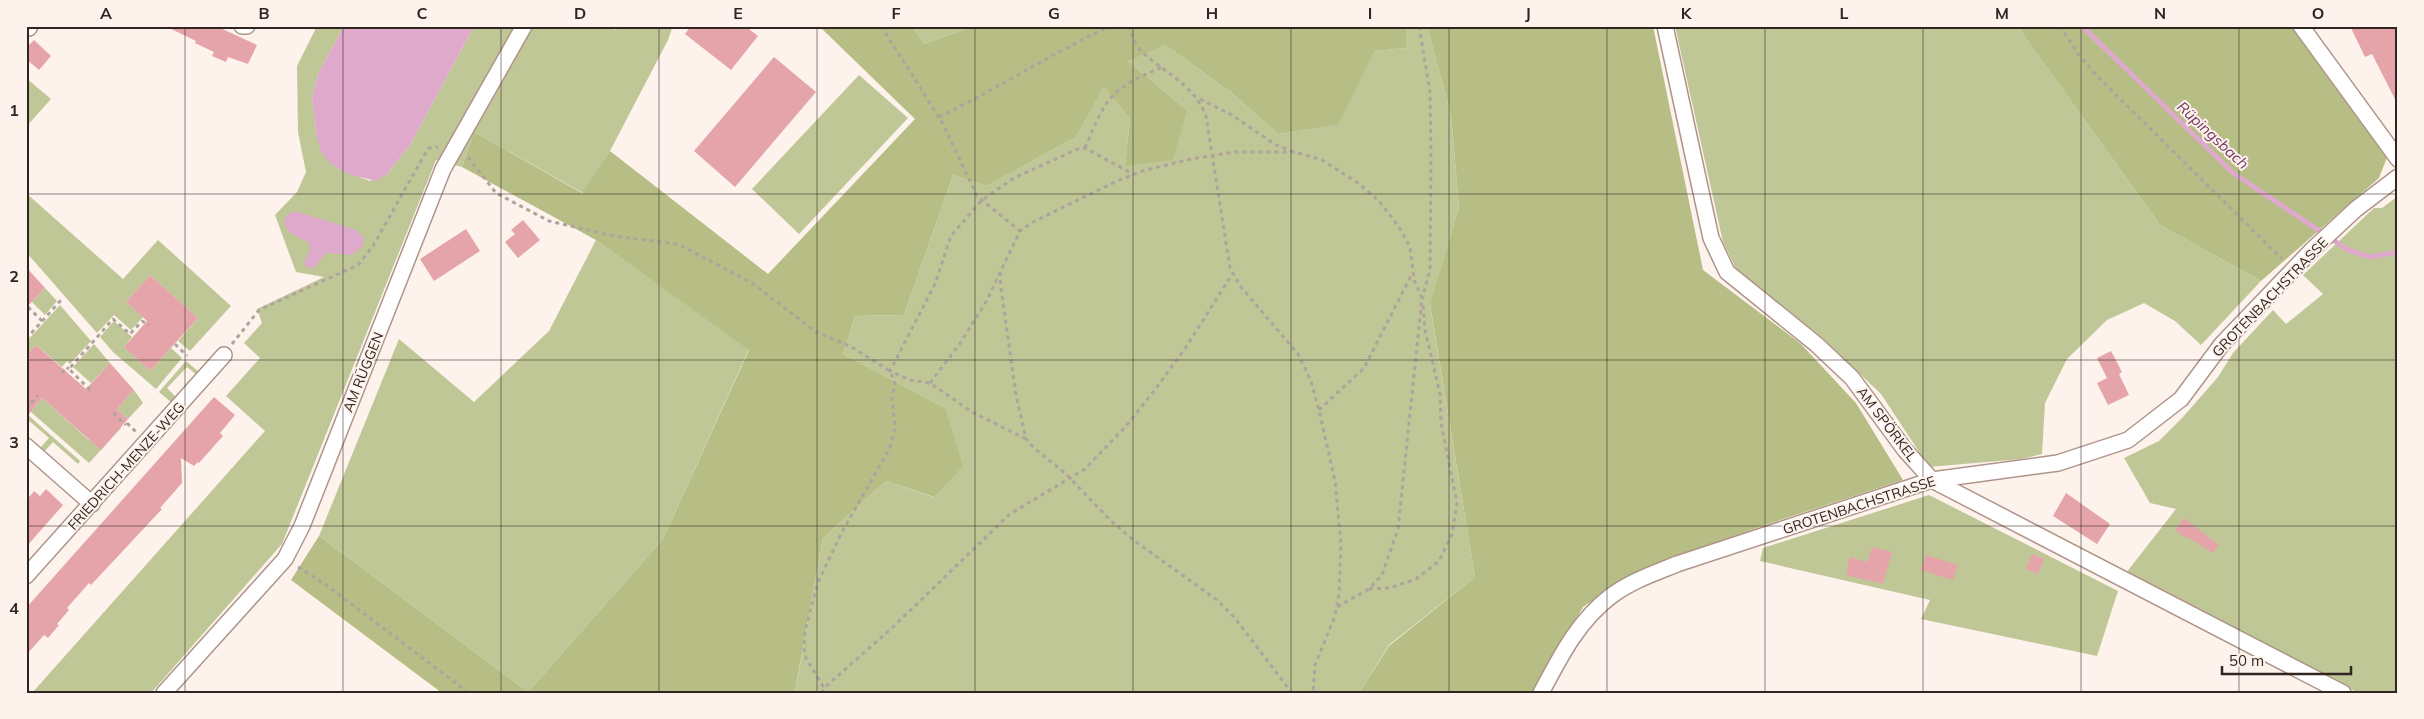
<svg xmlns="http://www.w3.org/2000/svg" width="2424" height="719" font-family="Mulish,sans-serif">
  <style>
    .green { fill: #c0c796 }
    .forest { fill: #b6be85 }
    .water { fill: #dea9cb }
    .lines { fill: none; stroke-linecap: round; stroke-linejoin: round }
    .stream { stroke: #dea9cb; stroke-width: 5 }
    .building { fill: #e4a4a9 }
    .street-casing { stroke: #af9589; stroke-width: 18 }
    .path { stroke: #aea39d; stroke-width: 3; stroke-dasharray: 4 4; stroke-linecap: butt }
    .street { stroke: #fff; stroke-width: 15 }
    .grid { fill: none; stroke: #302520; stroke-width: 1; stroke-opacity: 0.55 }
    .labels { text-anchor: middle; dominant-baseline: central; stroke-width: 4; stroke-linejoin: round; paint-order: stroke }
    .street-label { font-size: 14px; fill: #302520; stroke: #fdf2ec }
    .water-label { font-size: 15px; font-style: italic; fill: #72335f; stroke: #fdf2ec }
    .neatline { fill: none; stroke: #302520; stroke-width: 2 }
    .grid-label { font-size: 16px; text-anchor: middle; font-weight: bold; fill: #302520 }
  </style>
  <rect width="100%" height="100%" fill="#fdf2ec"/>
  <path class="green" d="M317,26H344L319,72L312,98L316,133L337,168L370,181L387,174L410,145L474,26H610L616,30L618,26H673L668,40L610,151L583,193L474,132L462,167L436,160L282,544L151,693H32L265,431L226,396L260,358L244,343L262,323L257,309L324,277L296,272L275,215L297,192L306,172L298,132L297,66Z
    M912,26H974L924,44Z
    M1406,26H1427L1451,115L1459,207L1430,305L1475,577L1389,645L1359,693L795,692L823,538L886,481L933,497L945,408L843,354L855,316L904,315L953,175L987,186L1076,137L1104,85L1130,119L1125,166L1187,110L1127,60L1165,45L1232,93L1278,134L1337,125L1375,51L1406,48Z
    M1675,26H2017L2160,225L2261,281L2201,345L2175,321L2144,303L2107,320L2067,359L2045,403L2042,454L2021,459L1929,467L1881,394L1817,333L1738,273L1723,242Z
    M859,75L908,118L799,234L752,189Z
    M26,78L51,99L26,127Z
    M26,193L123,279L158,240L231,306L190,351L178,341L198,318L150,275L126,302L143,317L131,330L114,315L97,333L26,252Z
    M2398,196V693H2358L2126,573L2176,509L2150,503L2124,458L2159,441L2183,417L2218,377L2233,353L2273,310L2286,324L2323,294L2303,275L2374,208H2382Z
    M596,240L749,349L663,539L528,692L319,536L399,339L474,402L549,331Z
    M45,288L57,301L45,315L32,302Z
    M60,305L91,341L70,364L67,361L62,367L36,345L26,355V342Z
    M114,321L132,337L124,347L150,371L171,348L182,358L156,389L113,352L100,337Z
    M94,344L110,363L91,383L73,367Z
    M186,361L199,372L197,375L187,367L167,388L177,398L172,403L159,392Z
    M134,390L143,403L128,419L117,409Z
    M42,398L89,440L109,418L121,428L89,463L31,412Z
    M28,415L80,461L78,464L53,442L44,452L40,448L49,438L28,420L26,422Z
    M1929,495L2118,591L2097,656L1921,619L1930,600L1760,561L1763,548Z"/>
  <path class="forest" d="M819,26H912L924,44L974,26H1406V48L1375,51L1338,125L1278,134L1232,93L1165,45L1128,61L1187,110L1173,160L1125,166L1130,119L1104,86L1076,137L987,186L953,175L904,315L855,316L843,354L945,408L963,466L934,497L886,481L823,538L795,691L797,693H442L291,580L319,536L528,692L663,539L749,350L596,240L462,167L474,132L582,193L610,151L768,274L915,119Z
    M1427,26H1653L1703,270L1800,343L1856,403L1903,480L1762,526L1638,571L1583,607L1534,693H1359L1389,646L1475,577L1430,304L1459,207L1451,115Z
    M2017,26H2292L2388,155L2379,178L2261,281L2160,225Z"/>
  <path class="water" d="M344,26H474L410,145L387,174L376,181L348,174L331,164L321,152L316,133L312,98L319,72Z
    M292,212H298L356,230L364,238L362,247L351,255L326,253L314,268H308L304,264L310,250L309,243C299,236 283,233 284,219Z"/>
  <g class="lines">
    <path class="stream" d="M2082,26L2233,173L2348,250L2370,257L2398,252"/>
  </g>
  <path class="building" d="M165,26H216L257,45L248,64L228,57L226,62L212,56L214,52L195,43L196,41Z
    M691,26H745L758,36L731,70L685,34Z
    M2350,26H2398V105L2372,54L2365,57Z
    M34,40L51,56L39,70L26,59V48Z
    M774,57L816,92L735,187L694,151Z
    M523,220L540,240L518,258L505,242L515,234L511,230Z
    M466,229L480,251L434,281L420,259Z
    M26,267L45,288L26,308Z
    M150,275L198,318L150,371L124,347L147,321L126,302Z
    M36,345L86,389L110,363L134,390L117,409L128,419L101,450L42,398L26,418V355Z
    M2111,351L2122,372L2119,374L2129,395L2108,405L2097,383L2107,378L2097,358Z
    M214,397L235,415L220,433L223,436L199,463L198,462L194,466L181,458L182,483L160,508L162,509L91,585L89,583L67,608L69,610L57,624L59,625L48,638L44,635L26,655V608Z
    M46,489L63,505L26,547V501L34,491L40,496Z
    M2066,493L2110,524L2097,544L2053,516Z
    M2184,518L2219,545L2213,553L2187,537L2186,538L2175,530Z
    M1872,547L1892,552L1883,584L1846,575L1850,557L1867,562Z
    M2032,554L2044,559L2038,574L2026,569Z
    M1926,555L1958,565L1953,580L1921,570Z"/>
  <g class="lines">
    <defs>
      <path id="street" d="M242,26H247
        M1665,26L1711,238L1727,272L1816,344L1852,378L1905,450L1932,480L2343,693
        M2301,26L2398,159
        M29,28L30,26
        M26,446L92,504
        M26,576L224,355
        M164,693L285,559L302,526L443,169L524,26
        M1541,693C1560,657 1578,621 1611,596C1631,581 1655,573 1677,564L1932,480L2058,463L2128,440L2181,399L2222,344L2312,250L2356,209L2398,177"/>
    </defs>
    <use href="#street" class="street-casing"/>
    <path class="path" d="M881,26L942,122L977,196L1020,231
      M1128,26C1132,34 1135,45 1141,51C1164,73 1194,84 1206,116L1230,268L1241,287L1298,354L1311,381L1319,410L1335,481L1341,545L1339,594L1335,616L1315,665L1313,693
      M1419,26L1430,92L1431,156L1430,270L1422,299
      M2060,26L2079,55L2096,75L2282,259
      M1200,99L1230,114L1276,145L1292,151
      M939,117C997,89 1051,54 1110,26
      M1085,148C1107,96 1109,90 1162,67
      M468,157L496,193L549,221L614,236L678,244L752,283L816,332L850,346L890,371L895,383L892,399L895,428L890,448L842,532L818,582L805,631L804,649L806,658L824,688
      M1000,272L1001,288L1016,395L1026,439L1035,449L1065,473L1109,519L1132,539L1217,600L1234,617L1292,693
      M28,307L42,321
      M26,339L62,299
      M175,344L187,356
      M232,344L259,310L358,265L373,246L426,152L429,148L438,147
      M62,373L66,367L69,369
      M930,383L959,345L986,302L1020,231L1033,222L1117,181L1142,171L1191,159L1235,152H1295L1322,160L1358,183L1379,201L1399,227L1410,247L1414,280L1422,298L1398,529L1382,575L1369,589L1337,607
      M90,390L69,369L113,319L130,334L142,321L149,325
      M26,409L38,395
      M1319,410L1364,368L1412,274
      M26,413L28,412
      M113,413L126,425
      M127,423L136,432
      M1026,439L972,412L930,383L910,380L890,371L935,284L951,236L982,200L1014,178L1080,148H1085L1133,174
      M298,567L326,585L469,693
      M1369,589L1390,588L1416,579L1439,561L1452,534L1457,503L1441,423L1440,394L1425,330L1423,305
      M822,693L824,688L893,627L1010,514L1085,469L1126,426L1154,391L1186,347L1233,273"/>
    <use href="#street" class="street"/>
  </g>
  <path class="grid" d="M185,26V693M343,26V693M501,26V693M659,26V693M817,26V693M975,26V693M1133,26V693M1291,26V693M1449,26V693M1607,26V693M1765,26V693M1923,26V693M2081,26V693M2239,26V693M26,194H2398M26,360H2398M26,526H2398"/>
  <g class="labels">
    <g class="street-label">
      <text transform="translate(2270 297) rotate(-46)">GROTENBACHSTRASSE</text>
      <text transform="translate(363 372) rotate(-68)">AM RÜGGEN</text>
      <text transform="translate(1887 424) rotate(53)">AM SPÖRKEL</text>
      <text transform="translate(126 466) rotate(-48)">FRIEDRICH-MENZE-WEG</text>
      <text transform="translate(1859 505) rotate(-18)">GROTENBACHSTRASSE</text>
    </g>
    <g class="water-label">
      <text transform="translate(2213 135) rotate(43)">Rüpingsbach</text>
    </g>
  </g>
  <rect width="2424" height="719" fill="none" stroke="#fdf2ec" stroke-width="55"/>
  <path d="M2222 666v8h129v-8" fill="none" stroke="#302520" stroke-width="2.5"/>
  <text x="2229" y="666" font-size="15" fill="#302520" stroke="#fdf2ec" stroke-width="4" paint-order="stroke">50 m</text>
  <rect x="28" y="28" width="2368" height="664" class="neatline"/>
  <g class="grid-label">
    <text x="106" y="19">A</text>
    <text x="264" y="19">B</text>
    <text x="422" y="19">C</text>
    <text x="580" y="19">D</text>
    <text x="738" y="19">E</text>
    <text x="896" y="19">F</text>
    <text x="1054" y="19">G</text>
    <text x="1212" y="19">H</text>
    <text x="1370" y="19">I</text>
    <text x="1528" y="19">J</text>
    <text x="1686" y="19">K</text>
    <text x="1844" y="19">L</text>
    <text x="2002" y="19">M</text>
    <text x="2160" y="19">N</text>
    <text x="2318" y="19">O</text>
    <text x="14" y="116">1</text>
    <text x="14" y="282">2</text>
    <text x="14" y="448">3</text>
    <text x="14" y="614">4</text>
  </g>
</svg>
